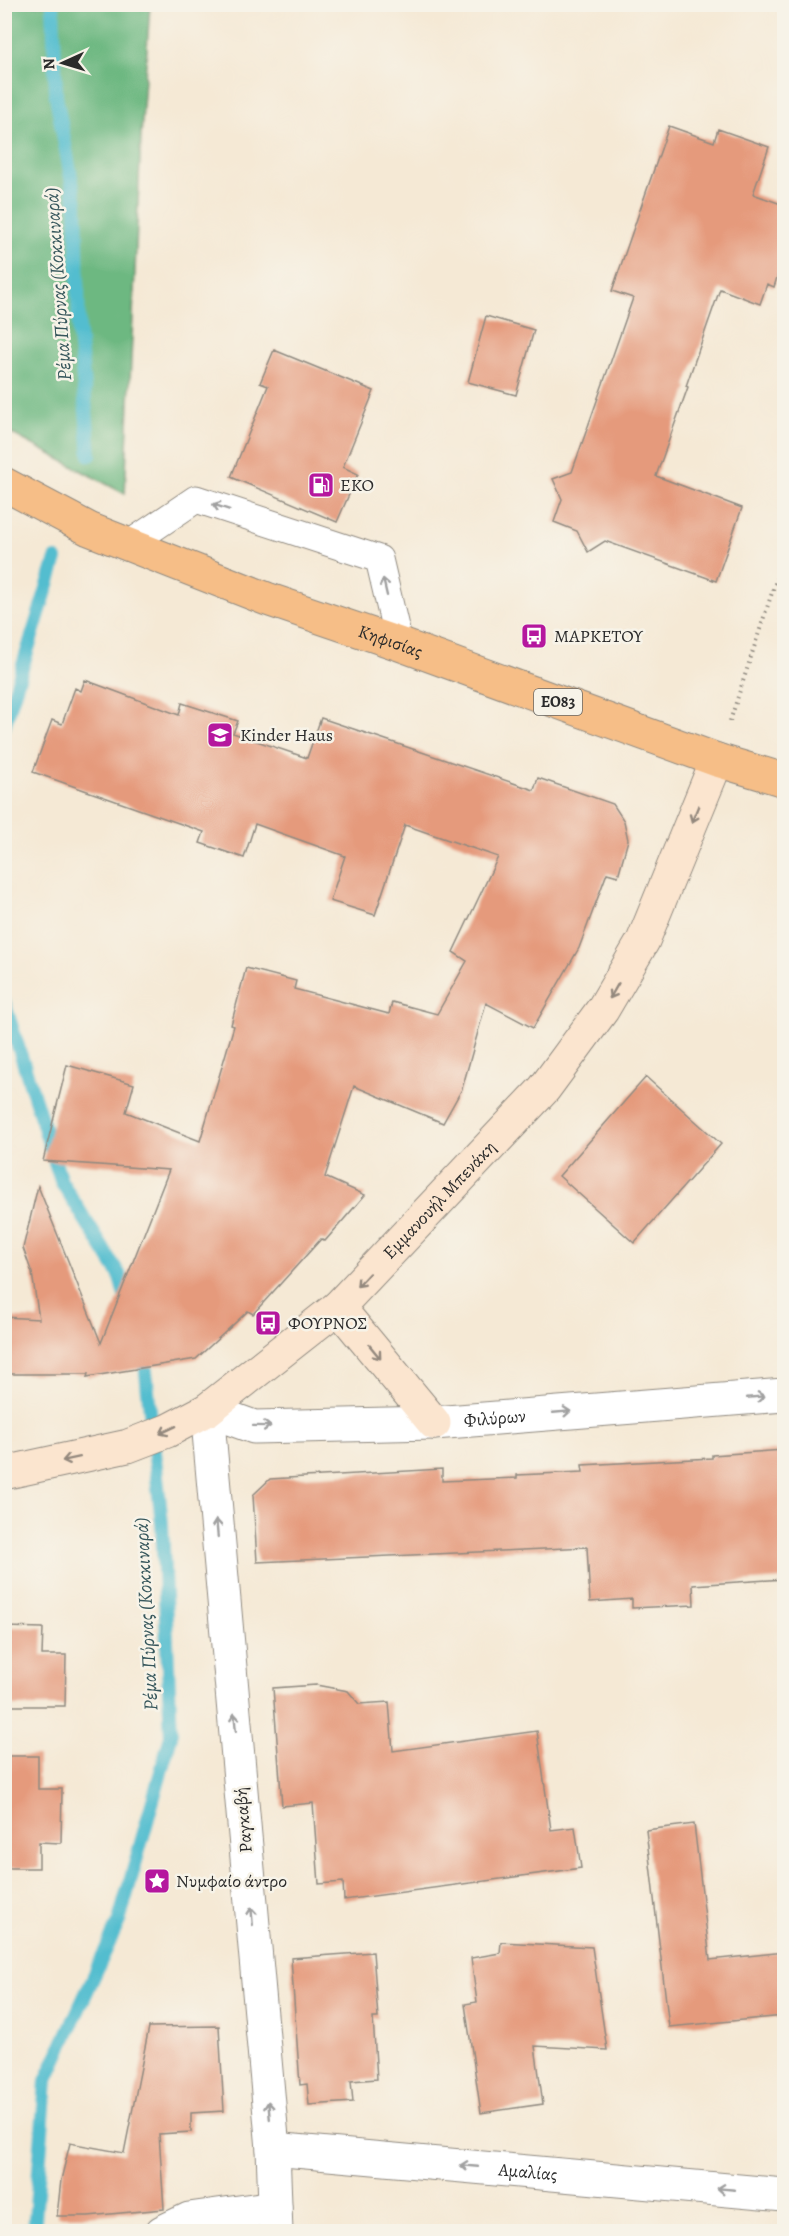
<svg xmlns="http://www.w3.org/2000/svg" width="789" height="2236" font-family="Alegreya,serif">
  <style>
    .forest { fill: #6db881; stroke: #4c7256; stroke-width: 1.5 }
    .lines { fill: none; stroke-linecap: round; stroke-linejoin: round }
    .stream { stroke: #53bdcf; stroke-width: 14 }
    .building { fill: #e59a7c }
    .service-casing { stroke: #908a80; stroke-width: 29 }
    .minor-casing { stroke: #908a80; stroke-width: 35 }
    .secondary-casing { stroke: #908a80; stroke-width: 35 }
    .primary-casing { stroke: #908a80; stroke-width: 35 }
    .path { stroke: #908a80; stroke-width: 4; stroke-dasharray: 1.5 4.5; stroke-linecap: butt }
    .service { stroke: #fff; stroke-width: 27 }
    .minor { stroke: #fff; stroke-width: 33 }
    .secondary { stroke: #fbe5cf; stroke-width: 33 }
    .primary { stroke: #f6be87; stroke-width: 33 }
    .oneway { stroke: #a0a0a0 }
    .oneway2 { stroke: #93887d }
    .labels { text-anchor: middle; dominant-baseline: central; stroke-width: 5; stroke-linejoin: round; paint-order: stroke }
    .shield { fill: #f7f3e8; stroke: #686764; stroke-width: 1.5 }
    .shield-label { font-size: 16px; font-weight: bold; fill: #2b2b2b }
    .poi-label { font-size: 18px; fill: #2b2b2b; stroke: #f7f3e8; text-anchor: start }
    .street-label { font-size: 18px; fill: #2b2b2b; stroke: #f7f3e8 }
    .water-label { font-size: 20px; font-style: italic; fill: #37575c; stroke: #f7f3e8 }
  </style>
  <rect width="100%" height="100%" fill="#f7f3e8"/>
  <filter id="ink" filterUnits="userSpaceOnUse"><feTurbulence type="fractalNoise" baseFrequency=".0167" numOctaves="2"/><feDisplacementMap in="SourceGraphic" scale="12" xChannelSelector="R" yChannelSelector="G"/><feConvolveMatrix kernelMatrix="1 2 1 2 8 2 1 2 1" color-interpolation-filters="sRGB"/></filter>
  <filter id="wash" filterUnits="userSpaceOnUse"><feTurbulence type="fractalNoise" baseFrequency=".008" numOctaves="4" result="noise"/><feDisplacementMap in="SourceGraphic" scale="24" xChannelSelector="R" yChannelSelector="G"/><feGaussianBlur stdDeviation="1.35" result="paint"/><feColorMatrix in="noise" values="0 0 0 0 0 0 0 0 0 0 0 0 0 0 0 0 0 1.4 0 .05"/><feComposite in="paint" operator="in"/></filter>
  <g filter="url(#wash)">
    <rect width="100%" height="100%" fill="#f5e9d5"/>
    <path class="forest" d="M4,5H150L141,137L125,494L5,430Z"/>
    <g class="lines">
      <path class="stream" d="M53,4L56,96L76,204L79,334L90,455
        M4,726L56,559
        M4,1002L61,1181L119,1274L127,1303
        M34,2232L46,2081L119,1921L171,1736L162,1524L145,1363L141,1350"/>
    </g>
    <g id="blocks">
      <path class="building" d="M669,126L714,142L718,129L769,147L753,194L784,205V255L774,287L767,284L760,304L720,289L686,386L688,387L656,476L742,508L716,581L605,541L588,552L577,531L554,522L562,499L553,479L572,472L633,298L612,291Z
        M486,316L534,330L516,395L468,382Z
        M274,350L374,391L343,467L358,474L337,522L231,477L268,386L260,383Z
        M85,680L179,715L182,703L238,721L233,733L307,758L321,718L534,790L538,778L613,804L624,821L628,840L618,876L607,873L579,948L533,1028L486,1003L462,1089L443,1123L354,1086L325,1177L365,1195L325,1241L321,1239L253,1314L248,1311L196,1359L87,1377L88,1374H4V1317L39,1319L32,1273L23,1248L38,1186L101,1343L169,1170L43,1161L67,1065L134,1084L126,1112L200,1141L234,1026L231,1025L246,968L296,981L294,989L389,1014L392,1002L437,1014L467,961L453,952L498,857L405,825L375,915L330,901L345,856L255,824L244,858L200,843L204,832L33,772L52,720L62,724L75,688L81,691Z
        M646,1077L721,1144L634,1243L559,1176Z
        M784,1450V1579L693,1585L694,1605L632,1608V1599L590,1602L587,1547L257,1562L253,1495L270,1479L442,1469V1481L517,1478V1475L583,1472L582,1465L712,1458V1455Z
        M4,1627L43,1628L42,1655H66L65,1706H4Z
        M316,1685L348,1691L359,1704L389,1702L393,1751L537,1731L551,1830L575,1827L581,1868L344,1900L343,1882L319,1884L313,1803L282,1806L273,1688Z
        M4,1756H38V1789H62L61,1843L39,1842V1868H4Z
        M694,1824L710,1960L784,1952V2016L669,2027L646,1830Z
        M501,1942L592,1947L607,2050L535,2046L543,2104L481,2113L465,2004L477,2002L471,1958L500,1953Z
        M373,1952L378,2018H373L377,2079L351,2081L353,2102L309,2105L307,2084L300,2085L291,1958Z
        M219,2026L224,2111L191,2113V2132L159,2134L164,2209L88,2216H57L61,2180L70,2143L124,2153L149,2027Z"/>
    </g>
  </g>
  <g filter="url(#ink)">
    <use href="#blocks" fill-opacity="0" stroke="#908a80" stroke-width="1.5"/>
    <g class="lines">
      <defs>
        <path id="service" d="M128,545L196,499L379,559L399,644"/>
        <g id="minor">
          <path id="s1" d="M273,2149L784,2195"/>
          <path d="M162,2232L189,2219L275,2207"/>
          <path id="s2" d="M276,2232L273,2149L207,1410L254,1427L434,1423L784,1395"/>
        </g>
        <g id="secondary">
          <path d="M338,1307L434,1423"/>
          <path id="s3" d="M4,1473L128,1446L167,1431L207,1410L338,1307L544,1089L603,1009L643,941L717,760"/>
        </g>
        <g id="primary">
          <path id="s4" d="M4,484L89,529L267,599L399,644L717,760L784,780"/>
        </g>
      </defs>
      <use href="#service" class="service-casing"/>
      <use href="#minor" class="minor-casing"/>
      <use href="#secondary" class="secondary-casing"/>
      <use href="#primary" class="primary-casing"/>
      <path class="path" d="M730,721L784,556"/>
      <use href="#service" class="service"/>
      <use href="#minor" class="minor"/>
      <use href="#secondary" class="secondary"/>
      <use href="#primary" class="primary"/>
    </g>
    <defs><path id="oneway-shaft" d="M-6 0H5M1.5-3L5.5 0L1.5 3" fill="none" stroke-width="1.6" stroke-linecap="round" stroke-linejoin="round" transform="scale(1.5)"/></defs>
    <g class="oneway">
      <use href="#oneway-shaft" transform="translate(221 507) rotate(-162)"/>
      <use href="#oneway-shaft" transform="translate(385 587) rotate(-103)"/>
      <use href="#oneway-shaft" transform="translate(756 1397) rotate(-5)"/>
      <use href="#oneway-shaft" transform="translate(562 1412) rotate(-5)"/>
      <use href="#oneway-shaft" transform="translate(262 1426) rotate(1)"/>
      <use href="#oneway-shaft" transform="translate(217 1528) rotate(-95)"/>
      <use href="#oneway-shaft" transform="translate(235 1722) rotate(-95)"/>
      <use href="#oneway-shaft" transform="translate(252 1916) rotate(-95)"/>
      <use href="#oneway-shaft" transform="translate(269 2110) rotate(-95)"/>
      <use href="#oneway-shaft" transform="translate(469 2166) rotate(-175)"/>
      <use href="#oneway-shaft" transform="translate(726 2189) rotate(-175)"/>
    </g>
    <g class="oneway2">
      <use href="#oneway-shaft" transform="translate(695 814) rotate(112)"/>
      <use href="#oneway-shaft" transform="translate(614 991) rotate(120)"/>
      <use href="#oneway-shaft" transform="translate(363 1280) rotate(133)"/>
      <use href="#oneway-shaft" transform="translate(375 1352) rotate(51)"/>
      <use href="#oneway-shaft" transform="translate(168 1430) rotate(155)"/>
      <use href="#oneway-shaft" transform="translate(71 1459) rotate(168)"/>
    </g>
  </g>
  <defs>
    <symbol id="fuel-square" viewBox="-11 -11 22 22"><rect x="-9" y="-9" width="18" height="18" rx="4" fill="#b5179e" stroke="#f7f3e8"/><path d="M-5.5-6h7V0h2V4h1.3V-2.5L3-4.5l.8-.8L6-3V5H2.5V1h-1V6h-7ZM-4.2-4.7v3.2H.2V-4.7Z" fill="#fff"/></symbol>
    <symbol id="bus-square" viewBox="-11 -11 22 22"><rect x="-9" y="-9" width="18" height="18" rx="4" fill="#b5179e" stroke="#f7f3e8"/><path d="M-5-6H5V4H4V6H2V4H-2V6H-4V4H-5ZM-3.5-4V0h7V-4ZM-3.5 1.2v1.5H-2V1.2ZM2 1.2v1.5H3.5V1.2Z" fill="#fff"/></symbol>
    <symbol id="school-square" viewBox="-11 -11 22 22"><rect x="-9" y="-9" width="18" height="18" rx="4" fill="#b5179e" stroke="#f7f3e8"/><path d="M0-5L7-2L0 1L-7-2ZM-4 1L0 2.5L4 1V4Q0 6-4 4Z" fill="#fff"/></symbol>
    <symbol id="sight-square" viewBox="-11 -11 22 22"><rect x="-9" y="-9" width="18" height="18" rx="4" fill="#b5179e" stroke="#f7f3e8"/><path d="M0-6L1.8-2.2L6-1.7L2.9 1.2L3.7 5.4L0 3.3L-3.7 5.4L-2.9 1.2L-6-1.7L-1.8-2.2Z" fill="#fff"/></symbol>
  </defs>
  <g fill-rule="evenodd">
    <use href="#fuel-square" x="306" y="470" width="30" height="30"/>
    <use href="#bus-square" x="519" y="621" width="30" height="30"/>
    <use href="#school-square" x="205" y="720" width="30" height="30"/>
    <use href="#bus-square" x="253" y="1308" width="30" height="30"/>
    <use href="#sight-square" x="142" y="1866" width="30" height="30"/>
  </g>
  <g class="labels">
    <rect class="shield" x="534" y="689" width="48" height="26" rx="4.5"/>
    <g class="shield-label">
      <text x="558" y="702">ΕΟ83</text>
    </g>
    <g class="poi-label">
      <text x="340" y="485">EKO</text>
      <text x="554" y="636">ΜΑΡΚΕΤΟΥ</text>
      <text x="240" y="735">Kinder Haus</text>
      <text x="288" y="1323">ΦΟΥΡΝΟΣ</text>
      <text x="176" y="1881">Νυμφαίο άντρο</text>
    </g>
    <g class="street-label">
      <text stroke="none"><textPath href="#s4" startOffset="418">Κηφισίας</textPath></text>
      <text stroke="none"><textPath href="#s3" startOffset="528">Εμμανουήλ Μπενάκη</textPath></text>
      <text stroke="none"><textPath href="#s2" startOffset="1116">Φιλύρων</textPath></text>
      <text transform="translate(243 1820) rotate(-95)">Ραγκαβή</text>
      <text stroke="none"><textPath href="#s1" startOffset="256">Αμαλίας</textPath></text>
    </g>
    <g class="water-label">
      <text transform="translate(58 284) rotate(-94)">Ρέμα Πύρνας (Κοκκιναρά)</text>
      <text transform="translate(146 1614) rotate(-93)">Ρέμα Πύρνας (Κοκκιναρά)</text>
    </g>
  </g>
  <rect width="789" height="2236" fill="none" stroke="#f7f3e8" stroke-width="24"/>
  <g transform="translate(63 63) rotate(266)" stroke="#f7f3e8" stroke-width="4.5" paint-order="stroke">
  <path d="M0-4.5L10 22L0 15L-10 22Z" fill="#2b2b2b"/>
  <text y="-9" font-size="16" font-weight="bold" text-anchor="middle" fill="#2b2b2b">N</text>
  </g>
</svg>
